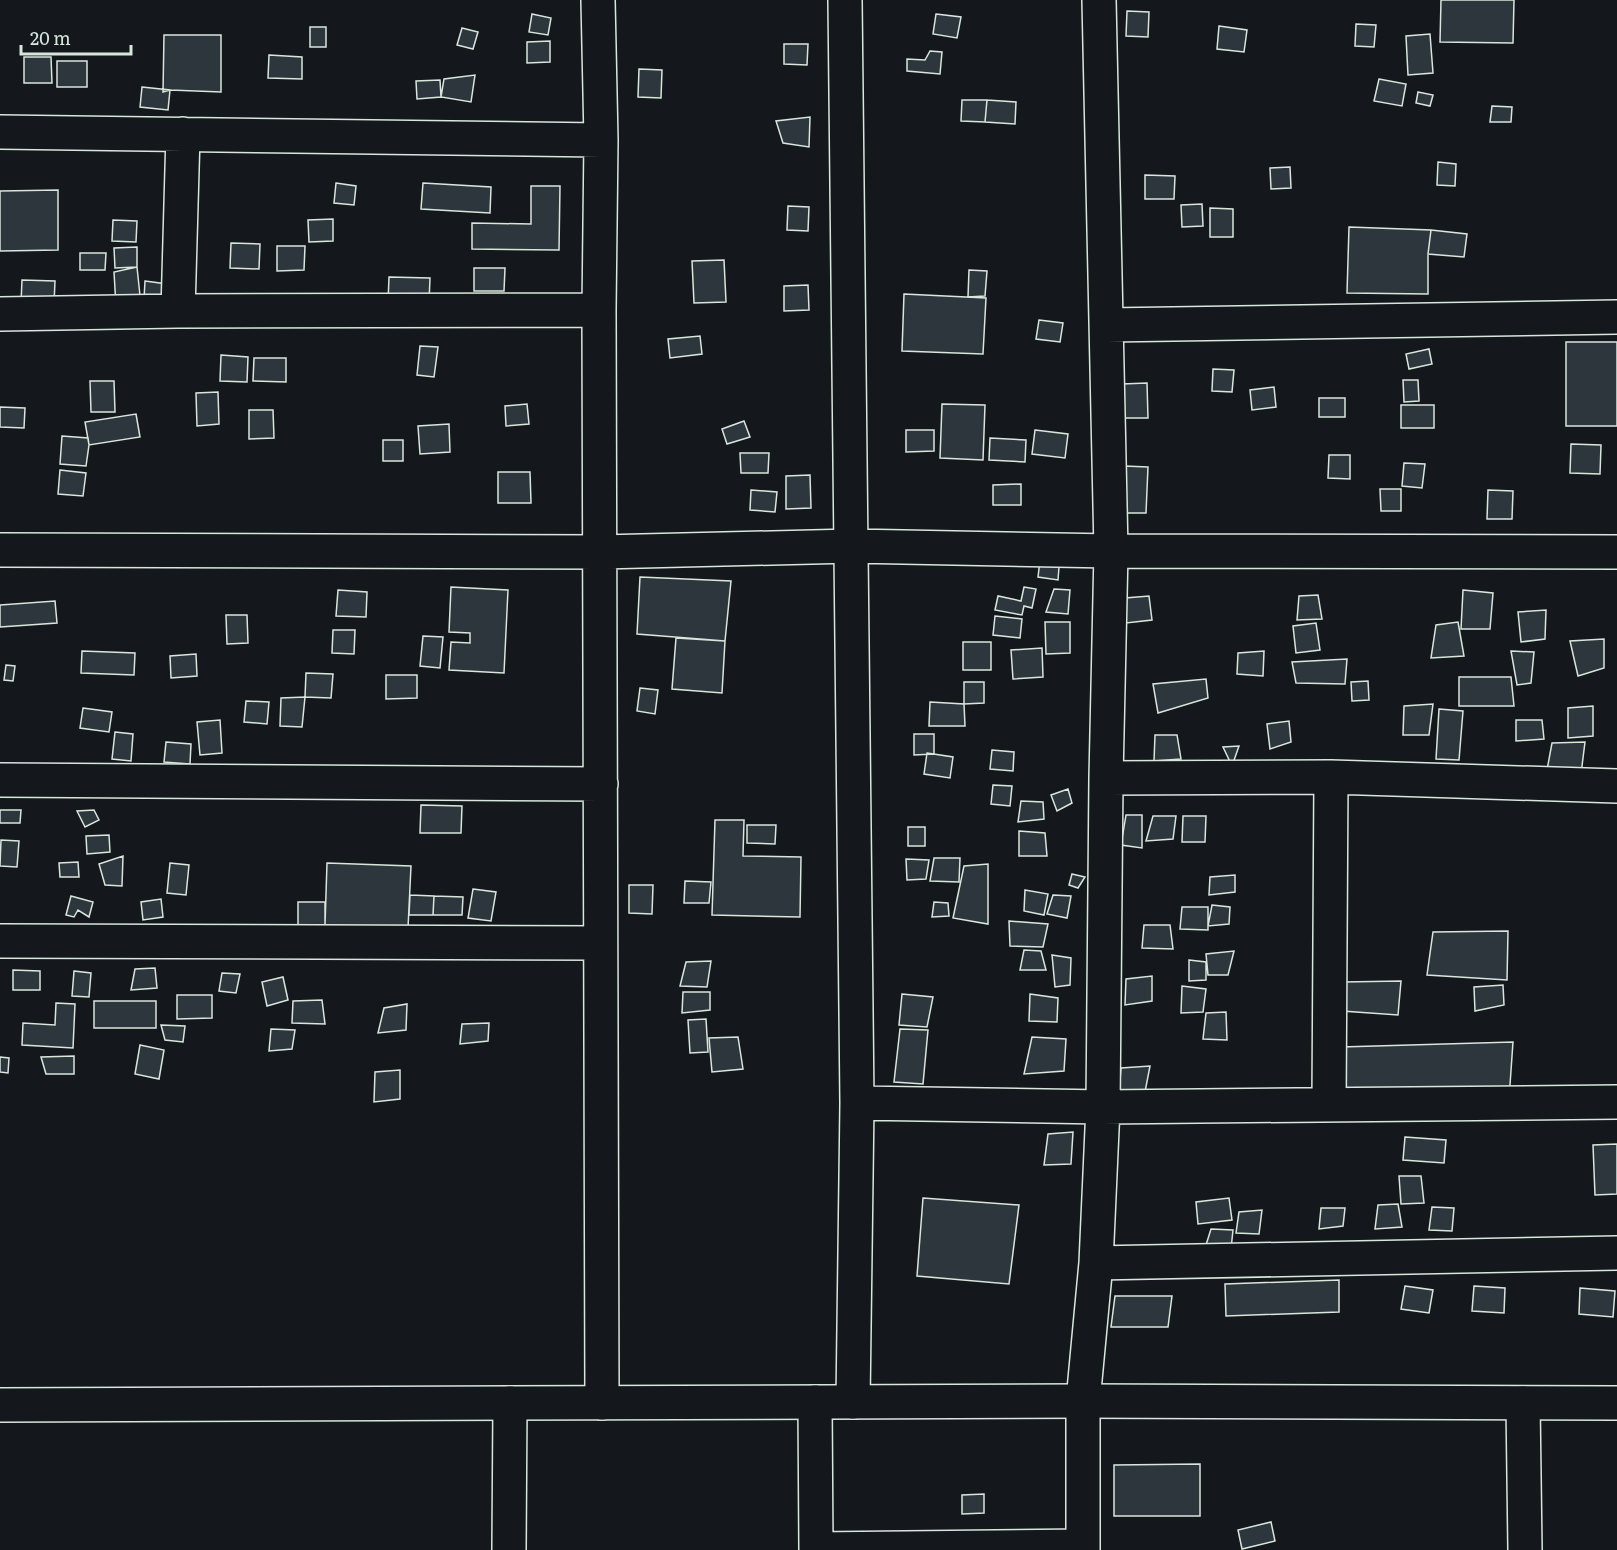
<svg xmlns="http://www.w3.org/2000/svg" width="1617" height="1550" font-family="Literata,serif">
  <style>
    .building { fill: #2c363c; stroke: #d8e6dc; stroke-width: 1.5 }
    .lines { fill: none; stroke-linecap: round; stroke-linejoin: round }
    .minor-casing { stroke: #d8e6dc; stroke-width: 36 }
    .tertiary-casing { stroke: #d8e6dc; stroke-width: 36 }
    .minor { stroke: #14181c; stroke-width: 33 }
    .tertiary { stroke: #14181c; stroke-width: 33 }
  </style>
  <rect width="100%" height="100%" fill="#14181c"/>
  <path class="building" d="M1441,0H1514L1513,43L1440,42Z
    M1127,11L1149,12L1148,37L1126,36Z
    M532,14L551,18L548,35L529,32Z
    M936,14L961,17L957,38L933,34Z
    M1356,24L1376,25L1374,47L1355,46Z
    M1219,26L1247,30L1244,52L1217,49Z
    M310,27H326V47H310Z
    M462,28L478,32L473,49L457,45Z
    M1430,34L1433,73L1408,75L1406,36Z
    M164,35H221V92L170,90L163,92Z
    M550,41V62L527,63V42Z
    M784,44H808L807,65L784,64Z
    M930,51L942,52L940,74L907,71V59L925,60Z
    M269,55L302,57V79L268,78Z
    M24,57H51L52,83H24Z
    M57,61H87V87H57Z
    M639,69L662,70L661,98L638,97Z
    M475,75L471,102L441,97L444,79Z
    M1379,79L1406,84L1402,106L1374,101Z
    M440,80L441,97L417,99L416,81Z
    M142,87L170,90L168,110L140,107Z
    M1418,92L1433,95L1430,106L1416,103Z
    M962,100H987L985,122L961,121Z
    M987,100L1016,102L1015,124L985,122Z
    M1492,106L1512,107L1511,122H1490Z
    M810,117L809,147L783,143L776,121Z
    M1438,162L1456,164L1455,186L1437,185Z
    M1290,167L1291,188L1271,189L1270,168Z
    M1145,175L1175,176L1174,199H1145Z
    M336,183L356,186L354,205L334,203Z
    M423,183L491,187L490,213L421,209Z
    M531,186H560L559,250L472,249V223L531,224Z
    M58,190V250L0,251V191Z
    M1202,204L1203,226L1182,227L1181,205Z
    M788,206L809,207L808,231L787,230Z
    M1210,208L1233,209V237H1210Z
    M333,219V241L309,242L308,220Z
    M113,220L137,221L136,242L112,241Z
    M1349,227L1431,230L1428,254V294L1347,293Z
    M1431,230L1467,234L1464,257L1428,254Z
    M231,243L260,244L259,269L230,268Z
    M277,246H305L304,270L277,271Z
    M137,247V267L115,268L114,248Z
    M80,253H106L105,270H80Z
    M724,260L726,302L694,303L692,261Z
    M137,267L141,305L116,306L114,272Z
    M474,268H505L504,291H474Z
    M969,270L987,271L985,296L968,297Z
    M389,277L430,278L429,303L388,302Z
    M22,280L55,281L54,304L21,303Z
    M145,281L167,284L164,302L144,299Z
    M808,285L809,310L784,311V286Z
    M904,294L986,298L983,354L902,351Z
    M1039,320L1063,323L1060,342L1036,339Z
    M700,336L702,354L670,358L668,339Z
    M1566,342H1617V426H1566Z
    M420,346L438,347L434,377L417,375Z
    M1429,349L1432,364L1409,369L1406,354Z
    M221,355L248,357L247,382L220,381Z
    M254,358H286V382L253,381Z
    M1213,369L1234,370L1232,392L1212,391Z
    M1403,380H1418L1419,401L1404,402Z
    M90,381H114L115,412H91Z
    M1147,383L1148,418H1123L1122,384Z
    M1274,387L1276,407L1252,410L1250,390Z
    M218,392L219,424L197,426L196,393Z
    M1319,398H1345V417H1319Z
    M527,404L529,424L506,426L505,406Z
    M942,404L985,405L983,460L940,458Z
    M1401,405H1434V428H1401Z
    M0,407L25,408L24,428L0,427Z
    M249,410H273L274,438L249,439Z
    M136,414L140,437L89,445L85,422Z
    M744,421L750,437L727,444L722,429Z
    M449,424L450,452L420,454L418,426Z
    M906,430H934V451L906,452Z
    M1035,430L1068,434L1065,458L1032,454Z
    M62,436L88,438L89,445L86,466L60,464Z
    M990,438L1026,440L1025,462L989,460Z
    M383,440H403V461H383Z
    M1571,444L1601,445L1600,474L1570,473Z
    M740,453H769L768,473H741Z
    M1329,455H1350V479L1328,478Z
    M1404,463L1425,464L1422,488L1402,486Z
    M1124,466L1148,467L1146,513H1122Z
    M60,470L86,473L83,496L58,494Z
    M498,472H530L531,503H498Z
    M810,475L811,508L786,509V476Z
    M1021,484V505H993V485Z
    M1380,489H1401V511H1381Z
    M751,490L777,492L775,512L750,510Z
    M1488,490L1513,491L1512,519H1487Z
    M1041,552L1060,554L1058,580L1038,577Z
    M640,577L731,581L725,641L637,634Z
    M451,587L508,590L504,673L449,670L451,642L470,643V633L449,632Z
    M1024,587L1036,589L1032,608L1024,606L1022,615L995,610L998,596L1021,601Z
    M1054,589L1070,590L1068,614L1046,612Z
    M338,590L367,592L366,617L336,616Z
    M1463,590L1493,593L1490,629H1461Z
    M1318,595L1322,619L1297,620L1299,596Z
    M1149,596L1152,620L1126,623L1125,598Z
    M55,601L57,623L0,627V605Z
    M1546,610L1545,639L1521,642L1518,612Z
    M226,615H247L248,643L227,644Z
    M995,616L1022,619L1020,638L993,635Z
    M1045,622H1070V653L1046,654Z
    M1458,622L1464,656L1431,658L1436,625Z
    M1316,623L1320,650L1296,653L1293,626Z
    M333,630H355L354,654L332,653Z
    M423,636L443,637L440,668L420,666Z
    M676,638L725,641L722,693L672,689Z
    M1604,639V668L1578,676L1570,641Z
    M963,642H991V670H963Z
    M1042,648L1043,677L1013,679L1011,650Z
    M82,651L135,653L134,675L81,673Z
    M1264,651L1263,676L1237,674L1238,653Z
    M1511,651L1534,652L1531,683L1517,685Z
    M196,654L197,676L171,678L170,656Z
    M1347,659L1345,684L1296,683L1292,662Z
    M6,665L15,666L13,681L4,680Z
    M306,673L333,674L331,698L305,697Z
    M386,675H417V698L386,699Z
    M1459,677H1511L1514,706H1459Z
    M1206,679L1208,698L1158,713L1153,684Z
    M1368,681L1369,700L1352,701L1351,682Z
    M964,682H984V703L964,704Z
    M640,688L658,690L655,714L637,711Z
    M305,697L302,727L280,726L281,698Z
    M246,701L269,702L267,724L244,722Z
    M930,702L964,704L965,726H929Z
    M1433,704L1429,735H1403L1404,706Z
    M1593,706V736L1568,738V708Z
    M83,708L112,712L109,732L80,728Z
    M1439,709L1463,711L1459,760L1436,759Z
    M220,720L222,753L200,755L197,722Z
    M1516,720H1542L1544,739L1516,741Z
    M1289,721L1291,742L1270,749L1267,724Z
    M115,732L133,734L131,761L112,759Z
    M914,734H934V754L914,755Z
    M1155,735H1177L1181,759L1154,761Z
    M166,742L191,744L190,764L164,762Z
    M1585,742L1581,774L1547,770L1552,743Z
    M1239,746L1232,766L1223,747Z
    M992,750L1014,752L1013,771L990,769Z
    M927,753L953,757L950,778L924,774Z
    M993,785L1012,786L1010,806L991,804Z
    M1068,789L1072,803L1057,811L1051,795Z
    M1021,801L1043,802L1044,819L1018,822Z
    M421,805L462,806L461,833H420Z
    M0,810H21L20,823H0Z
    M94,810L99,820L85,827L77,811Z
    M1126,815H1142V848L1121,845Z
    M1153,816H1176L1173,839L1146,841Z
    M1183,816H1206L1205,842H1182Z
    M715,820H744L743,856L801,857L800,917L712,915Z
    M747,825H776L775,844L747,843Z
    M908,827H925V846H908Z
    M1019,831L1045,833L1047,856H1019Z
    M109,835L110,852L87,854L86,836Z
    M1,840L19,841L17,867L0,866Z
    M123,856L122,886L105,885L99,864Z
    M934,858H960L959,882L930,881Z
    M906,859L929,860L926,879L907,880Z
    M78,862L79,877H60L59,863Z
    M170,863L189,865L186,895L167,893Z
    M327,863L411,866L408,928L325,925Z
    M988,864V924L953,918L964,866Z
    M1072,874L1085,877L1078,888L1069,885Z
    M1235,875V892L1209,895L1210,877Z
    M685,881L711,882L709,903H684Z
    M629,885H653L652,914L629,913Z
    M473,889L496,892L491,921L468,918Z
    M1025,890L1048,894L1044,915L1024,911Z
    M410,895L434,896L433,915H409Z
    M1053,895L1071,896L1067,918L1047,914Z
    M71,896L93,902L89,917L78,910L74,917L66,915Z
    M434,896L463,897L462,915H433Z
    M161,899L163,917L143,920L141,902Z
    M298,902H325V925H298Z
    M934,902L948,903L949,916L932,917Z
    M1212,905L1230,907L1229,924L1208,926Z
    M1182,907H1208V930L1180,929Z
    M1009,921L1048,924L1043,947L1010,946Z
    M1144,925H1170L1173,949L1142,948Z
    M1508,931L1507,980L1427,975L1433,932Z
    M1024,950L1041,951L1046,970H1020Z
    M1234,951L1228,975H1208L1206,954Z
    M1052,955L1071,958L1070,985L1055,987Z
    M1189,960L1206,962V980L1189,981Z
    M711,961L707,987L680,986L686,962Z
    M155,968L157,988L131,990L135,969Z
    M13,970L40,971V990H13Z
    M74,971L91,973L89,997L72,996Z
    M222,973L240,974L236,993L219,991Z
    M1152,976V1001L1125,1005L1126,979Z
    M283,977L288,1000L267,1006L262,982Z
    M1401,981L1398,1015L1342,1011L1343,982Z
    M1503,985L1504,1005L1475,1011L1474,987Z
    M1182,986L1206,989L1203,1012L1181,1013Z
    M683,992H710V1010L682,1013Z
    M902,994L933,997L927,1027L899,1025Z
    M1030,994L1058,998L1057,1022L1029,1021Z
    M177,995H212V1018L177,1019Z
    M322,1000L325,1024L292,1023L293,1001Z
    M94,1001H156V1028H94Z
    M56,1003L75,1004L73,1048L22,1045L23,1023L55,1025Z
    M407,1004L406,1030L378,1033L384,1008Z
    M1226,1012L1227,1040L1203,1039L1206,1013Z
    M706,1019L708,1052L690,1053L688,1020Z
    M489,1023L488,1041L460,1044L462,1024Z
    M161,1025L185,1026L183,1042L165,1040Z
    M271,1029L295,1030L292,1049L269,1051Z
    M900,1029L928,1030L923,1084L894,1082Z
    M738,1037L743,1069L712,1072L709,1038Z
    M1032,1037L1066,1039L1064,1071L1024,1074Z
    M1513,1042L1509,1099L1343,1100L1341,1047Z
    M140,1045L164,1050L159,1079L135,1074Z
    M74,1056V1074H46L41,1057Z
    M0,1057L9,1058L8,1073L0,1072Z
    M1150,1066L1145,1092L1119,1093L1121,1068Z
    M400,1070V1099L374,1102L375,1072Z
    M1073,1132L1071,1164L1044,1165L1048,1134Z
    M1405,1137L1446,1140L1444,1163L1403,1160Z
    M1617,1144V1194L1595,1195L1593,1145Z
    M1399,1176H1421L1424,1203L1401,1204Z
    M923,1198L1019,1205L1009,1284L917,1276Z
    M1229,1198L1232,1220L1198,1224L1196,1202Z
    M1398,1204L1402,1227L1375,1229L1378,1205Z
    M1432,1207L1454,1208L1452,1231L1429,1230Z
    M1321,1208H1345L1343,1226L1319,1229Z
    M1262,1210L1259,1234L1236,1233L1239,1212Z
    M1211,1229L1233,1230L1231,1249L1206,1245Z
    M1339,1280V1312L1226,1316L1225,1284Z
    M1405,1286L1433,1290L1429,1313L1401,1309Z
    M1474,1286L1505,1288L1504,1313L1472,1311Z
    M1580,1288L1615,1291L1613,1317L1579,1314Z
    M1115,1296H1172L1168,1327H1111Z
    M1200,1464V1516H1114V1465Z
    M984,1494V1513L962,1514V1495Z
    M1271,1522L1275,1541L1242,1549L1238,1530Z"/>
  <g class="lines">
    <defs>
      <path id="minor" d="M598,0L601,140L599,310L602,1403
        M845,0L857,1103L853,1402
        M0,132L601,140
        M178,311L183,134
        M0,314L178,311L599,310
        M1107,325L1617,317
        M0,550L601,552L852,546L1111,551L1617,552
        M1106,778L1331,777L1617,786
        M0,780L601,784
        M0,941L600,943
        M857,1103L1103,1107L1617,1102
        M1329,1105L1331,777
        M1096,1263L1617,1253
        M815,1402L816,1550
        M1523,1403L1525,1550
        M816,1549L1083,1546
        M509,1550L510,1403
        M1083,1550V1401L1096,1263L1103,1107L1106,778L1111,551L1099,0"/>
      <path id="tertiary" d="M0,1405L1083,1401L1617,1403"/>
    </defs>
    <use href="#minor" class="minor-casing"/>
    <use href="#tertiary" class="tertiary-casing"/>
    <use href="#minor" class="minor"/>
    <use href="#tertiary" class="tertiary"/>
  </g>
  <path d="M21 45v9h110v-9" fill="none" stroke="#d8e6dc" stroke-width="3"/>
  <text x="30" y="45" font-size="18" fill="#d8e6dc" stroke="#14181c" stroke-width="4.5" paint-order="stroke">20 m</text>
</svg>
